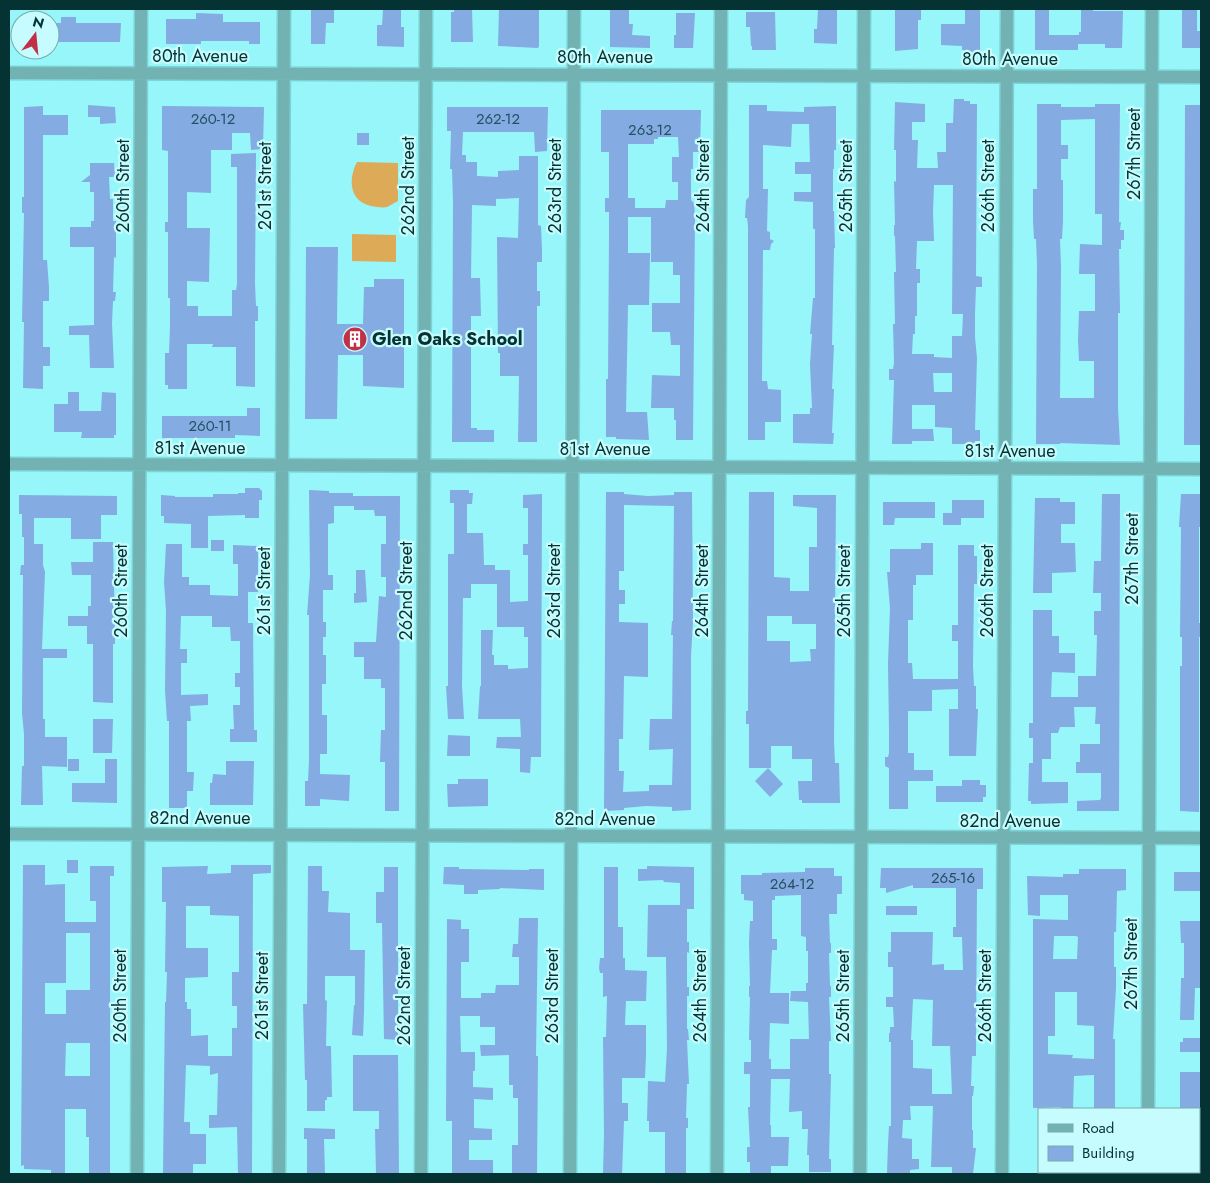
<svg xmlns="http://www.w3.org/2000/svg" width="1210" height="1183" font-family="Jost,sans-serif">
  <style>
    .green { fill: #ddaa58 }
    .building { fill: #85abe3; fill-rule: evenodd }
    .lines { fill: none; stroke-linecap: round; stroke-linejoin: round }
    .street-casing { stroke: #7cd3d5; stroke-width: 15 }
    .street { stroke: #73b2b3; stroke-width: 12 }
    .labels { text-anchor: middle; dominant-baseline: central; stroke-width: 4.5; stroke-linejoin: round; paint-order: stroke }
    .number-label { font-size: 15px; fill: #25505f }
    .street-label { font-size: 18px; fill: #053233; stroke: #c6fcfd }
    .poi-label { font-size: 18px; font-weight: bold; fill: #053233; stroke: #c6fcfd; text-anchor: start }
  </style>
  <rect width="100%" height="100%" fill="#96f6f9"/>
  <path class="green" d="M357,162L398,163V201C394,203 391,205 387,207C383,208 376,207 371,206C349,201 348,179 357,162Z
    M352,234L396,235V262L352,261Z"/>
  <path class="building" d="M311,9H334V23H326L325,44H311Z
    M388,9H401V27H404V47L377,46V25H382L383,10Z
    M454,9H472L473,42H451V12H454Z
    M499,9H539V46L538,48L498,46Z
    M610,9H629V24H633L632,35L650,36V48L610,47Z
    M818,9H837V44L814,43V29H817Z
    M895,9H921V20H918V49L895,51Z
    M1081,9H1093V11H1123L1122,48H1105V44H1078V50H1035V10H1049V35H1079V32H1081Z
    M1182,9H1197V31H1201V48H1182Z
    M965,10H980V55H964V50H962V46L941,45V24H965Z
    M746,12H775L776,50H752V46H751L750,27H746Z
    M196,13L223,14V22H260V44H249V41H201V44H166V19H196Z
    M676,13H695L693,48H674V35H676Z
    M61,17H76V23H121L120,42H50V23H61Z
    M954,99H964V101H970V104H977L976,276L982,277V287H976L975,314V337L977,358L975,430H980V441H975V444H952V428L935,427V405H912V429H933L934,441H912V444H892L894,380H889V369H893L894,363L893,324H895L894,272H896L895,236H894V225H895L894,181L896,182V150H894L895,102L925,104V122H912V140H918L917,168H938L937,152H946V123H953ZM934,185H953L952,314H963L962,336H952V358L934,357V354H912L913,334H915V316H917V283H920V269H916L917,241H934L933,212ZM933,373H952V392H934Z
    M1037,104H1061V107H1095V104H1120L1119,222H1121L1120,230H1124V240H1121V249H1119L1120,313H1118V408L1120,445L1060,443V444H1036L1037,264L1036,239H1034L1033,221V189H1037ZM1095,119V214H1102V245L1080,244L1079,274H1095V311H1079L1078,340L1079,361H1094V398H1060L1061,267L1060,239H1062L1063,221V180H1061V159H1068V145H1061V120Z
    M88,105L115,107L116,123L100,124V117H88Z
    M749,105H767V111L804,112V107L836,106V150H834V169H833V211H834L835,248H834L832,345H834L832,389H834L832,433H834L833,444L793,443V414H810V408H812L810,364L812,334H810L813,298H815V229H813V202L794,201V192H811V174H795V162H810L809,124H792L791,147L763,145V189H768L767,231L770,232V239L774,241L771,244L770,250H763L762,377V381H767L768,389L781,390V422H765V440H748V226L747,218H745L746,200L749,197Z
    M1185,105H1201V445H1184Z
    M43,106V115H68V135H43V260H47L49,287V301H43V347H50V366H43V389L23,388L24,322H22L24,213H22V197H24V107Z
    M162,106L264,107L263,149L251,150L250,133H232V150H211V193L187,192V228H210L209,282L187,281V306H198V316H232V290H236L237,284V167H231V154L256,153L255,284L256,306H258V321H255V387L236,386V347H212L213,344H187V389H168V385H165V353H169L170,327V298H168V232H165V222H168V151L162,150Z
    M447,107H548L547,151L535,152L534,132H463L462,155H466V162H477V176L498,177V171L519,170V156H538V225L541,226L542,250V262H537V291H540V306H537V442H518L519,376H500V353H498L497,237L518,238L519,198L496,199V206L472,205L471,278H480L481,316H471V428H477V430H494V442H452L453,202L452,169H450L451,131H447Z
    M601,110H701L700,152H693V169H691V200L694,203L695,216L693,440H676V420H674V408H651L652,375L680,376V345H671L670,332H652V303H680V275H673V262H651V217H628V253H650L649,305H628L626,412H647L649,440L616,439V437H606V379H608L609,234V212H605V198H609V152H601ZM658,137H678L679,157H672V182H678V200H666L665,208H635V198H628V144H654V139H658Z
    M357,133H369V145H357Z
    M90,163H114L115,177H109L110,199H113V221H116V258L114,257L113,292H116L115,301H113L112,323L114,368H90L89,335H69V326L94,325V247H70V227H91V221H94V192H90V182H81L90,175Z
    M306,247H338L337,324H363L364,287H374V279H404V388L363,386V355H338L337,419H305Z
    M68,392H79V411H101L102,392L116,393V435H114V438H81L82,432H54V404H68Z
    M247,408H260V436L235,435V438H162V416H247Z
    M245,488H259L262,491V500H259V518H245V515L208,516V548H191V524L164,523V516H161V495L175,496V497H213V494H238V493H245Z
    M309,490L329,491V493H353V496H400L399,811H385V762H380L381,730H385V688H381V679H364V657H354V642H376L379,596L386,597V577H381V544H386V516H375L374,510H354V506H334V523L328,524V575H333V590H323V622H326V637H323V655H326V684H322V715H327V754H320V774L350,775L349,801L320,799V806H305V781H308L309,760V615H307L310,575Z
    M450,490H469V493H473L472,504H467V533H483L484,565H495V570H510V602L528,601V555H523V544H528V508H523V495L542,494L541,757H531L530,773L520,772V749L496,748L497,737H521L520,719H478L480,686H481V630H493L492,655H494V665H508V669L528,668V637H524V627H497V584H471V598H463L462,686L464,719H448L446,686H448V554H454V503H450Z
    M606,492H624V494L648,496L674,495V492H692L693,621L691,656V810L672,811V807L646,806L624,808V810L604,811ZM624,505L674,506L673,621H672L671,635H673L672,719H650L649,750L673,749L672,785H649V791L623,792L624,771H619V739H623L624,676L648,677V623L619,622V604H625V590H619V571H624Z
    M749,492H774V577L790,578V591H809V547H817V508L793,506V495H836L834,741L835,763H839L840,803H802V800H799L798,781H812V759H792V746H771V768H749V724H746V711H748ZM767,616H792V624H816V649H810L811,661L790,662V641H767Z
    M1102,494H1120L1119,811H1077V801L1100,800L1101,798V773H1076V762H1080V744H1100V724H1095L1096,707H1074L1075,727H1060L1058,733H1051V759H1042V782H1068V803L1031,804V801H1028L1029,763H1033V738H1029V723H1033V610H1052V636H1059V653H1075V673L1052,672L1051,697H1078V676H1096L1097,635H1094V611H1101V593H1093L1094,561H1101Z
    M1181,494H1200L1201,496V527H1199V623H1201V637H1199V812L1180,811V666H1182V637H1180L1181,527H1179Z
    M19,495L117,496V515H101V539H71V518H34V544H43V565L45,572L42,649H67V658H43V719H45V737H67V767L42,766L43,805H21L22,766H24V734L22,713L23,575H20L21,565H24V537H22V514H19Z
    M1035,498H1060V502H1075V524H1061V543H1075L1076,572L1052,573V593H1033Z
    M952,500H984V518H961V525H943V513H952Z
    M883,502H935V518H895L894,525H883Z
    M211,540H224V551H211Z
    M93,542H113L115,629V644H113V703L93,702V644H87V626H68V616H88V606H91V575H72L71,562H93Z
    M921,543H933V575H916V585H913V620H908V663H912L913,679H958V641H952V625H958V545H974V556H977V584H974L973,666L974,686H976V709H978L976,756H949V709H958V689L932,690V711H908V753H914V770H933V781H908V809H889V768L885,766V757H888L889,753V731L888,663L890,608L887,572H890V549H921Z
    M166,544H182V577H189V585H210V595L238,596V564H233V545L258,546V592H248V623H253L254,730H257V742H230V729H234L233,705H240V687H235V673H240V641H231L230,627H212V616H181L180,649H187V663H181V695L208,694V705L190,706L191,721H187V772H194L193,791H187V808H169V721H167L165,690L166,611L164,582Z
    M356,570H365L367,602L354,603V593H356Z
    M93,719H113L112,753H93Z
    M448,735L470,736V756H447Z
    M68,759H79V771H68Z
    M105,759H117V803L72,802V783H105Z
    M226,761H254L253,805H210V783H212L213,774L226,775Z
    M768,768L783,784L770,797L755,781Z
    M458,779H488V806L448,807L447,784H458Z
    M962,780H980V785H986V797H983V802H936V786H962Z
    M67,860H78V873H67Z
    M23,865H45V885L65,884V922H96V901H90V866H114V876H110V1174H89V1137H86V1109H65V1174H51V1170L24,1169V1165L21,1166ZM66,933H90V990H66V1014H45V983H66ZM66,1043H90V1076H65Z
    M231,865H271V873L253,874L252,1174H238L237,1127L209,1128V1115H217L218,1073L210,1075V1066L186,1065L184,1122H190V1134H206V1164H193V1174H163L165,1002H166L167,972H165L166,902H162V867L208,866L207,874L231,873ZM186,906H210V915L239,916V972H232V1006H237V1028H232V1056H208V1035L191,1036V1009H187V1002H185V978L208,977V948H186Z
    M308,866H322V891H329L328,912L350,913V950H365L364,1012L363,1036L352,1035L354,1005H355V976H325V1000L327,1001L326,1046H331L332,1097H327V1100H325V1111H307V1080H305L303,1004H307Z
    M647,866L694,867V909H687V942H689V953L687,952V987H689V996H687V1029H688L689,1040H687L689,1084H687L686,1118H688V1128H686V1174H665V1132H649V1121H647L648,1081L665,1082L667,1048L666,957H647L648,905H680V883L664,882L663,880L638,881V869H647Z
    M384,867H398V1040L384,1039L382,923H376V892H384Z
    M444,867H459V869L529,870V869H544V890L500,888V889L478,890V894H464V885L443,884Z
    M604,867H618V927H623V958H625V970L647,971L646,1001H626L625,1025H646V1055L645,1078H622V1103H628V1121H624L622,1174H603L604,1135L603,1037H606L607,996L603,997V973H600L599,968L600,958H604Z
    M805,868H834V876H842V894H837V914H829L830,943H831V953H829L830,986H831V997H829L831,1041H829V1074H831L829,1159H831V1172H809V1155H807L808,1129H802V1111L789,1112L790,1079H771L770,1125H771V1137H789L788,1166H771V1174H750V1162H747V1147H750L748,1107H750V1074H744V1062H751V1040H749L750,997H749V986H750L749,942L750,921H753V901L744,900V894H741V875H762V873L805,872ZM801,895V936L806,937V951H808V983H806V991H791L790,1001L808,1002L809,1039H790V1069H771V1059H769L770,1023L789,1024V993H770L772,950H777V939H772V900H775V896Z
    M881,868H983V889H977L976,1056H972L971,1086H974L973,1096H972V1130H973V1148H976L973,1174H952V1167H931L933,1106H910L911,1120H903L902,1138L912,1139V1159H919V1169L910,1170V1173L907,1174L887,1173L888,1144L889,1126H891V1042H889V1033H890V1027H894L893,1007H886V997H893V967H888V952H891V932H933L932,965L944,964V970H963L962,937H953V927H956V888H913V885L886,893V888H880ZM913,999L933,1000L932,1046H950L952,1094H932V1069L913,1068V1040H911Z
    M1079,869H1126V890L1117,891L1116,932H1114V967H1116V988L1113,1039H1115V1109H1094V1075L1074,1076L1073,1109H1061V1107L1033,1108V919L1068,920V895H1040V916L1028,915L1027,876L1063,877V874H1079ZM1054,936H1076L1078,937L1077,959H1053ZM1055,992H1077V1025L1094,1026V1059L1072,1058L1073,1055L1048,1054V1036H1055Z
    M1174,872H1201V891H1174Z
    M886,906H917V915H886Z
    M519,918H538L536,1056H538L537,1174H512V1145H518V1098H513V1085H509V1055L481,1056L480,1045H495V1027H480V1016H460L461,1052H475V1071H473V1087L493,1088V1100L474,1099V1128L492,1129V1140H469V1160H493V1174H452V1121H446L447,919L461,920V929H469V962H461V998H481V993H495L496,985H519V957H512L513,944H518Z
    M1180,921H1201V988H1195L1194,1020H1180L1181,978H1184V943H1181Z
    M1183,1038H1201V1052H1180V1042H1183Z
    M353,1055H398L399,1174H376L375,1129H379V1111H353Z
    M1180,1072H1200L1201,1109H1180Z
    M304,1128L335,1129V1139H324L325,1174H307V1139H304Z"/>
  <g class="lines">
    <defs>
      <path id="street" d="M9,73L1201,77
        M9,464L1201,469
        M9,834L1201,838
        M1148,1109L1152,9
        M137,1174L141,9
        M279,1174L284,9
        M421,1174L426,9
        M570,1174L574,9
        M717,1174L721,9
        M860,1174L864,9
        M1002,1174L1007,9
        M1147,1174V1172"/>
    </defs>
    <use href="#street" class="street-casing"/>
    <use href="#street" class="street"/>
  </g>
  <defs>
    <symbol id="building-disc" viewBox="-11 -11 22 22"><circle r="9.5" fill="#c13046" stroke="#c6fcfd"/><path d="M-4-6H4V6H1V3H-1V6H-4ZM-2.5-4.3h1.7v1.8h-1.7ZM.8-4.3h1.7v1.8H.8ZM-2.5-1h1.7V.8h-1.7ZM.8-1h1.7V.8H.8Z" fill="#fff"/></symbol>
  </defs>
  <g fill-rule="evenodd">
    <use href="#building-disc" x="341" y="325" width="28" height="28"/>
  </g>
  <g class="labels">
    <g class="number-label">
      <text x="213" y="119">260-12</text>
      <text x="498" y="119">262-12</text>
      <text x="650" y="130">263-12</text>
      <text x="210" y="426">260-11</text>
      <text x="953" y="878">265-16</text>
      <text x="792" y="884">264-12</text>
    </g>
    <g class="street-label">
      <text x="200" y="56">80th Avenue</text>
      <text x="605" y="57">80th Avenue</text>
      <text x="1010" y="59">80th Avenue</text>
      <text transform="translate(1134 154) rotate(-90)">267th Street</text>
      <text transform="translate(123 186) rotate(-90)">260th Street</text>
      <text transform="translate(265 186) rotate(-90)">261st Street</text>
      <text transform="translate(408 186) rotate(-90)">262nd Street</text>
      <text transform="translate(555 186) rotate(-90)">263rd Street</text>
      <text transform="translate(703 186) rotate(-90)">264th Street</text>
      <text transform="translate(846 186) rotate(-90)">265th Street</text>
      <text transform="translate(988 186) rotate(-90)">266th Street</text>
      <text x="200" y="448">81st Avenue</text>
      <text x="605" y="449">81st Avenue</text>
      <text x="1010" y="451">81st Avenue</text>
      <text transform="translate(1132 559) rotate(-90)">267th Street</text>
      <text transform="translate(121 591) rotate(-90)">260th Street</text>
      <text transform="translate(264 591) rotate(-90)">261st Street</text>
      <text transform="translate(406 591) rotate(-90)">262nd Street</text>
      <text transform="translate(554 591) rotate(-90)">263rd Street</text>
      <text transform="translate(702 591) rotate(-90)">264th Street</text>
      <text transform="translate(844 591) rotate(-90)">265th Street</text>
      <text transform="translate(987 591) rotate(-90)">266th Street</text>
      <text x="200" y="818">82nd Avenue</text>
      <text x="605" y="819">82nd Avenue</text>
      <text x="1010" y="821">82nd Avenue</text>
      <text transform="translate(1131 964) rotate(-90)">267th Street</text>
      <text transform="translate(120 996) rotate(-90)">260th Street</text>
      <text transform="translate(262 996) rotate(-90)">261st Street</text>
      <text transform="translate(404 996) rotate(-90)">262nd Street</text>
      <text transform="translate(552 996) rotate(-90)">263rd Street</text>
      <text transform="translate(700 996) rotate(-90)">264th Street</text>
      <text transform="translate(843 996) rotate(-90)">265th Street</text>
      <text transform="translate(985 996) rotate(-90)">266th Street</text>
    </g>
    <g class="poi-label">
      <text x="372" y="339">Glen Oaks School</text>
    </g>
  </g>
  <rect width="1210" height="1183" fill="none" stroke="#053233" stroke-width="20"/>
  <rect x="1038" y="1108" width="162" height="65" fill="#c6fcfd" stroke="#79abac"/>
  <rect x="1048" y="1124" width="25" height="8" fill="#73b2b3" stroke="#79abac"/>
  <text x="1082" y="1133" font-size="15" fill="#053233">Road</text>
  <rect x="1048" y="1146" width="25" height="15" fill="#85abe3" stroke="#79abac"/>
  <text x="1082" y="1158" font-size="15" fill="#053233">Building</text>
  <g transform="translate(35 35) rotate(16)"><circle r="24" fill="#c6fcfd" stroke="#79abac"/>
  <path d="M0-4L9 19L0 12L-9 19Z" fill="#c13046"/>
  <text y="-8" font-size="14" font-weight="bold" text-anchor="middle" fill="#053233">N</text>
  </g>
</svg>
